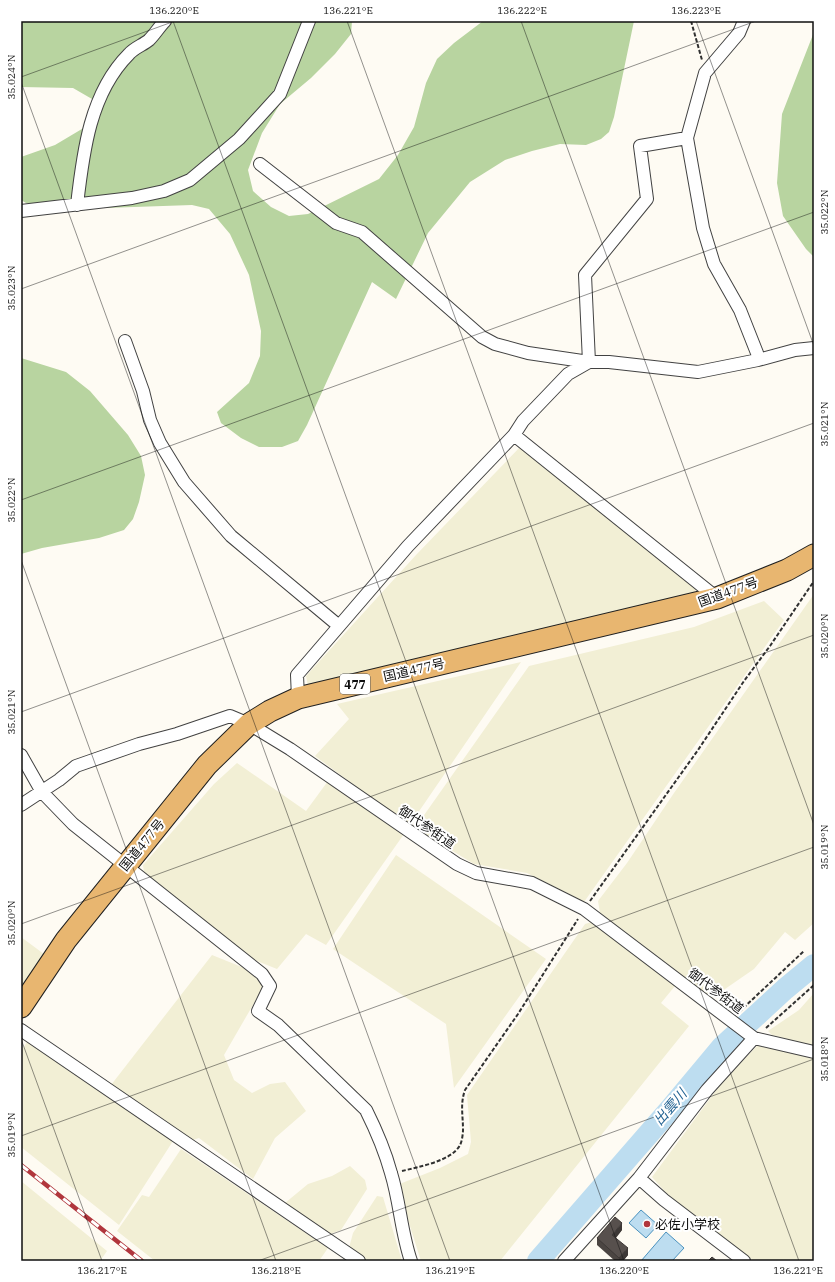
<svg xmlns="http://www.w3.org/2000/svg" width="835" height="1282" font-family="'IBM Plex Serif','Noto Sans JP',serif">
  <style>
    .farmland { fill: #f2efd5 }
    .forest { fill: #b8d4a0 }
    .water { fill: #bdddf0; stroke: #4b92bf }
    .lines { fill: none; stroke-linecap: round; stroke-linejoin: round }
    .river { stroke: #bdddf0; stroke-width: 22 }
    .minor-casing { stroke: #424242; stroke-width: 14 }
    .trunk-casing { stroke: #202020; stroke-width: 23 }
    .path { stroke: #313131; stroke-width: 2; stroke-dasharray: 4 2; stroke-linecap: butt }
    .minor { stroke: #fff; stroke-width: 12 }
    .trunk { stroke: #e8b670; stroke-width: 21 }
    .rail-casing { stroke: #b1363d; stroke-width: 4.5 }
    .rail { stroke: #fff; stroke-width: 3; stroke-dasharray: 9; stroke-linecap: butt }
    .wall { fill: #4b4542 }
    .shaded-wall { fill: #3d3836 }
    .building { fill: #57504d; stroke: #3d3836 }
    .ticks { fill: none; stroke: #0f0f0f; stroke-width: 1; stroke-opacity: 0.45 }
    .poi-dot { fill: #b1363d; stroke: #fff; stroke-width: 1.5 }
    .labels { text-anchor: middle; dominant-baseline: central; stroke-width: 4; stroke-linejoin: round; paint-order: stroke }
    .shield { fill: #fff; stroke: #575757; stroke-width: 1 }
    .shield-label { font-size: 12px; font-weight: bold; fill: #0f0f0f }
    .street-label { font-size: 13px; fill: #0f0f0f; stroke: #fff }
    .poi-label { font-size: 13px; fill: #0f0f0f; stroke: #fff; text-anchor: start }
    .water-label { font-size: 14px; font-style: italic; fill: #256594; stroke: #fff }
    .neatline { fill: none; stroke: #0f0f0f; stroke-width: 1.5 }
    .ticks-label { font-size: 10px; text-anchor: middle; fill: #0f0f0f }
  </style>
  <rect width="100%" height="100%" fill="#fefbf3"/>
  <path class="farmland" d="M521,446L697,587L695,592L308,686L306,676L416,555Z
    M814,594V923L795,940L785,932L754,969L712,998L600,913L598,901L627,863L674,793Z
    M764,601L784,620L584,902L527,873L474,864L415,828L529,666L694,627Z
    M521,662L409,826L315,756L349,719L337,704Z
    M237,763L306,811L328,781L404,834L326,945L306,934L277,969L252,959L145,878L143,865L214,784Z
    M396,855L546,959L454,1088L446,1024L333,949Z
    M592,922L675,986L661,1003L689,1026L500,1261H421L397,1185L440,1168L468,1154L471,1142L467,1095L585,924Z
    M21,937L48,957L21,996Z
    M212,955L259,974L263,982L261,991L224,1055L234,1080L252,1093L270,1084L285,1082L306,1111L275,1138L253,1179L199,1138L193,1140L111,1085Z
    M814,993V1046L772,1035L768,1031L799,1010Z
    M27,1042L173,1141L119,1225L21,1147V1051Z
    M759,1044L814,1058V1261H754L668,1195L652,1177L723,1081Z
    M181,1149L328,1248L319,1261H155L117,1231L142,1195L149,1197Z
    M350,1166L365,1180L367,1189L341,1230L330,1234L285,1203L308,1184L332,1176Z
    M21,1181L107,1251L100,1261H21Z
    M377,1196L383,1197L402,1261H368L349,1248L353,1233Z"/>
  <path class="forest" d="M21,21H352L351,34L335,54L311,78L280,104L262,133L248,170L253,191L271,207L289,216L308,214L379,179L398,155L414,127L426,83L437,59L454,43L483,21H634L614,117L609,132L601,139L586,145L560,144L532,151L505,160L470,182L428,233L396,299L372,282L307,425L298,441L282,447H259L241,438L221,423L217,412L249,383L260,356L261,331L249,275L230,234L209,209L192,205L105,208L26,203L21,200V157L55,145L97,120L103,108L92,99L73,88L21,87Z
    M814,32V257L806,249L783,216L777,183L782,114Z
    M21,358L66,372L90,391L128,435L141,456L145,475L139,502L133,519L124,530L99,538L42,548L21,554Z"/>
  <path class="water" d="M641,1210L658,1225L646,1238L629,1223Z
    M666,1232L684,1248L672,1261H641Z"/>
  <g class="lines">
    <path class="river" d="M538,1261L672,1107L722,1047L785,989L814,965"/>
    <defs>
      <path id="minor" d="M744,21L739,33L705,73L687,138L703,228L714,264L740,310L757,353L758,360
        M260,164L336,223L362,232L482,337L495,344L528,353L589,362H609L698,372L758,360L795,350L814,348
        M77,205C83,152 90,93 129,54C134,48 143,45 149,40C155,34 159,27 165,21
        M21,211L132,198L164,191L190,180L239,139L280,94L309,21
        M125,341L143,391L150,420L160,443L184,482L231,536L339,626
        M589,362L585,275L647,199L640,146L687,138
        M514,435L717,598
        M298,698L297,675L408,546L514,435L523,421L568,374L589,362
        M21,755L42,792L73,824L262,974L270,986L258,1011L278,1025L366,1110C376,1130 385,1151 391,1173C400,1202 401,1232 411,1261
        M21,805L59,780L76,766L139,744L177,734L230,716L249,724L290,749L457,864L476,873L532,883L584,909L754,1038L814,1052
        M21,1030L359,1261
        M564,1261L639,1178
        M744,1261L664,1200L639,1178L707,1090L754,1038"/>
      <path id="trunk" d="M21,1007L66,940L207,765L249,724L270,711L298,698L717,598L787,570L814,555"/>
    </defs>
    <use href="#minor" class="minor-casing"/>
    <use href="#trunk" class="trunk-casing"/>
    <path class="path" d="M691,21L702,60
      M590,901L698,750L744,681L770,646L814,581
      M739,1012L804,951
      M766,1028L814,985
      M402,1171C418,1167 452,1161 460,1145C462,1142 463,1133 463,1130C463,1115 460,1104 465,1090L518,1014L578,919"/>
    <use href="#minor" class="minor"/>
    <use href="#trunk" class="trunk"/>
    <defs>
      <path id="rail" d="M21,1165L142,1261"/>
    </defs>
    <use href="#rail" class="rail-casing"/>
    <use href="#rail" class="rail"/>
  </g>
  <path class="wall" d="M622,1230L616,1238L628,1255L623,1261H615L597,1245V1238Z"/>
  <path class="shaded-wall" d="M622,1223V1230L612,1242V1235Z
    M628,1248V1255L623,1261H619V1258Z"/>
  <path class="building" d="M615,1217L622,1223L612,1235L628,1248L619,1258L597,1238Z
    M712,1257L717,1261H708Z"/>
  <path class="ticks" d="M173,21L624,1261M347,21L799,1261M521,21L814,825M696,21L814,346M21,77L175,21M21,82L450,1261M21,289L756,21M21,500L814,212M21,560L276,1261M21,712L814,423M21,924L814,635M21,1039L102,1261M21,1136L814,847M258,1261L814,1059"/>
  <circle class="poi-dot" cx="647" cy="1224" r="4"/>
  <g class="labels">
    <rect class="shield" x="340" y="674" width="30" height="20" rx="3"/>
    <g class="shield-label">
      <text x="355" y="684">477</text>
    </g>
    <g class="street-label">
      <text transform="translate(728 592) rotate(-20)">国道477号</text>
      <text transform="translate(414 670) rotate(-13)">国道477号</text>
      <text transform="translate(427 827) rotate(34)">御代参街道</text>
      <text transform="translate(142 845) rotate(-51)">国道477号</text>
      <text transform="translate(716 991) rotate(37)">御代参街道</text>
    </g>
    <g class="poi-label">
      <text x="655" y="1224">必佐小学校</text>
    </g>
    <g class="water-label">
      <text transform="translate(670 1107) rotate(-49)">出雲川</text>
    </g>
  </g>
  <rect width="835" height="1282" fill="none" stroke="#ffffff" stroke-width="44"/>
  <rect x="22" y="22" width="791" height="1238" class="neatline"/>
  <g class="ticks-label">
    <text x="174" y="14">136.220°E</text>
    <text x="348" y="14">136.221°E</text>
    <text x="522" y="14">136.222°E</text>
    <text x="696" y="14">136.223°E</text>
    <text transform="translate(11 77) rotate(-90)" y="4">35.024°N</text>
    <text transform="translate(824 212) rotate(-90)" y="4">35.022°N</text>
    <text transform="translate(11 288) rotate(-90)" y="4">35.023°N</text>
    <text transform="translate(824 424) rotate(-90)" y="4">35.021°N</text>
    <text transform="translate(11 500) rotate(-90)" y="4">35.022°N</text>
    <text transform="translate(824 636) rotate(-90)" y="4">35.020°N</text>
    <text transform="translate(11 712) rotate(-90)" y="4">35.021°N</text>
    <text transform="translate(824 847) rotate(-90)" y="4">35.019°N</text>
    <text transform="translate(11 923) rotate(-90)" y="4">35.020°N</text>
    <text transform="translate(824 1059) rotate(-90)" y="4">35.018°N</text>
    <text transform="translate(11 1135) rotate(-90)" y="4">35.019°N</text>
    <text x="102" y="1274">136.217°E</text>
    <text x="276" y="1274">136.218°E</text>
    <text x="450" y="1274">136.219°E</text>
    <text x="624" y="1274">136.220°E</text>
    <text x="798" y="1274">136.221°E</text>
  </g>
</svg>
